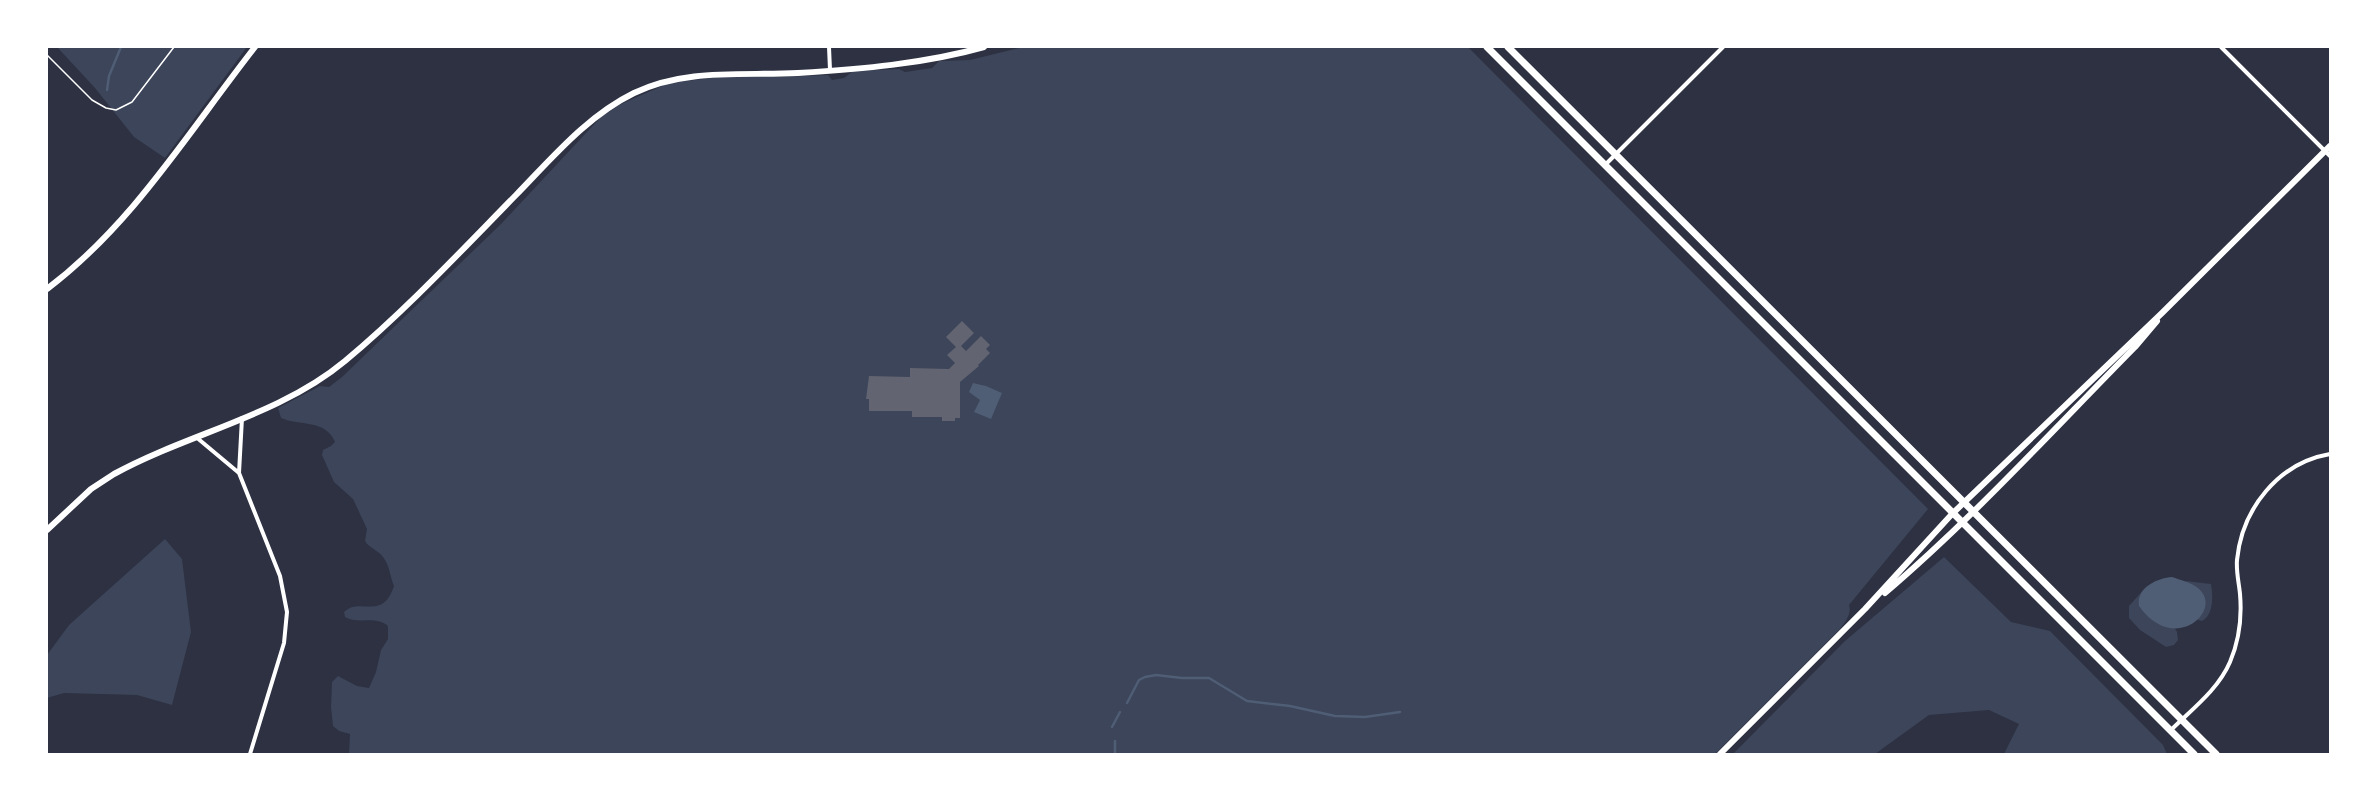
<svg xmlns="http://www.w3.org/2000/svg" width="2377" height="801" font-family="Jost,sans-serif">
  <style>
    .green { fill: #3c4559 }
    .water { fill: #4f5d75 }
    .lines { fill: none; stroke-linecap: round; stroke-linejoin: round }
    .stream { stroke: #4f5d75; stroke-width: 2.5 }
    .building { fill: #626471 }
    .path { stroke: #fff; stroke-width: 1.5 }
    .minor { stroke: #fff; stroke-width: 4 }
    .tertiary { stroke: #fff; stroke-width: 6 }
    .primary { stroke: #fff; stroke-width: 7 }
  </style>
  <rect width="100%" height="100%" fill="#2d3142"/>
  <path class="green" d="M57,47H247L165,158L134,137L95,88Z
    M1023,47H1468L1928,509L1849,605C1852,614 1845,622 1840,629L1715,754H349L350,734L339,731L333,726L331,707L332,682L338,676L357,686L369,688L376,672L381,650L388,639V626C375,615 358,625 345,617L344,612C360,596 382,622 394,586C390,577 390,566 383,557C378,550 369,548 365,541L367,529L353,499L334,482L322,455L323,450L331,446L335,442C326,419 299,426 281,418L278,408L320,386L329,387L342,377L501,224L601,117L621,104L669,83L737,75L778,77L828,75L832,80L844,78L853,71L899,69L905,72L932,68L939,61L970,60Z
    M165,539L182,559L191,632L172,705L137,695L64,693L47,698V655L69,625Z
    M1944,557L2011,622L2050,631L2163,745L2167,754H2004L2019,724L1989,710L1929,715L1875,754H1733L1845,641Z
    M2186,581L2211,584C2213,595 2214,615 2202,621L2195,619L2182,583Z
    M2147,586L2150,587L2177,632L2178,640L2174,645L2166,647L2140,630L2129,618V606Z"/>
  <path class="water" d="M973,383L986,386L1002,393L991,419L974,412L980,400L969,392Z
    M2172,577C2180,580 2191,582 2198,588C2225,610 2174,656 2139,606C2136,588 2157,578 2172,577Z"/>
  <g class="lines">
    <path class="stream" d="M107,90L109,76L121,47
      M1127,703L1139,680L1145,677L1156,675L1182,678H1209L1247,701L1290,706L1335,716L1365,717L1400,712
      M1112,727L1120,712
      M1115,754V741"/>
  </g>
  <path class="building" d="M962,321L974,333L961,346L966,351L981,336L990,345L986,349L990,353L978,365L979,366L960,382V418H955V421H942V417H912V411H869V399H866L869,376L910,377V368L949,369L955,363L947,355L956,347L946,337Z"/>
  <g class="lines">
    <path class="path" d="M47,55L92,100L106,108L116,110L132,102L174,47"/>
    <path class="minor" d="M829,47L830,70
      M2221,47L2330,156
      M1605,165L1723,47
      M242,418L239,473L280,576L287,612L284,643L250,754
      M196,437L239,473
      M2170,731C2191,710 2218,690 2230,662C2239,641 2242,617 2240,594C2239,583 2236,572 2237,560C2242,509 2278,463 2330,454"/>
    <path class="tertiary" d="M47,289C133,224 189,131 255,47
      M47,530L91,489L114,474C189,433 279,416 345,361C406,310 461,251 516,195C552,158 587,116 634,93C686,68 743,76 798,73C860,69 924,64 984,47
      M1885,593C1974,517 2053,430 2135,347L2157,321
      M1720,754L1865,609L1952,514L2162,313L2330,146"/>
    <path class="primary" d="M1487,47L2194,754
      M1508,47L2216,754"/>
  </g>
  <rect width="2377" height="801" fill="none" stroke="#ffffff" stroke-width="96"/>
</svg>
